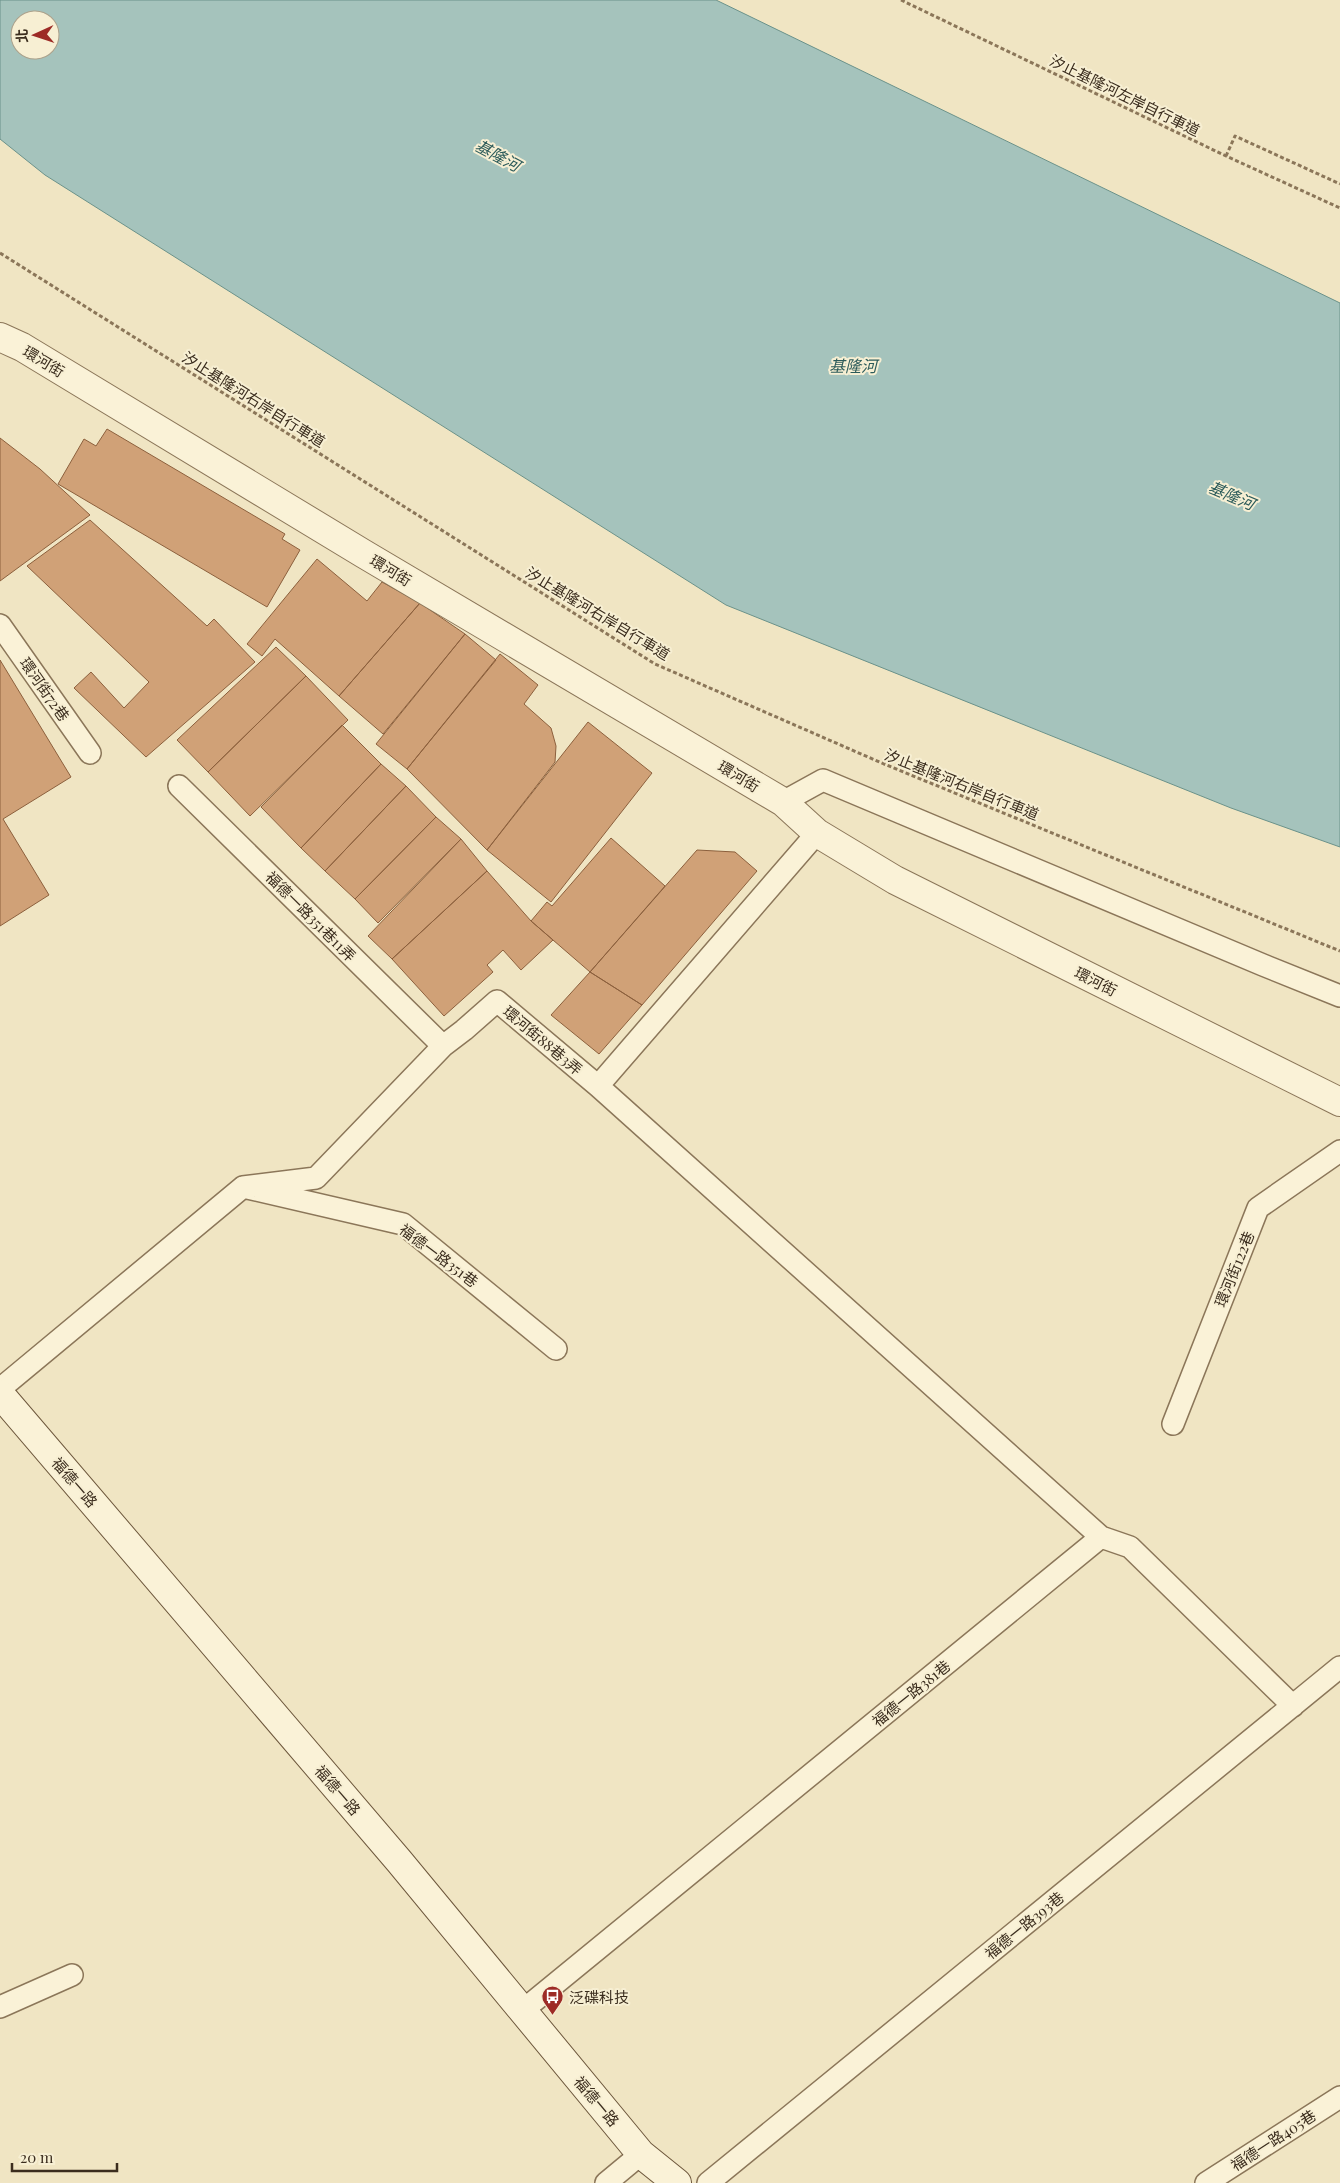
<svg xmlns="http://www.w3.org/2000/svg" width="1340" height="2183" font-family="'Playfair Display','Noto Sans TC',serif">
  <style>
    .water { fill: #a5c3bc; stroke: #6b928a; fill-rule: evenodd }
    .building { fill: #d0a177; stroke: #8c603d }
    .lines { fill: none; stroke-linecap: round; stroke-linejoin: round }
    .lane-casing { stroke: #8b7659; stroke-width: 24 }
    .street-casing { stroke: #8b7659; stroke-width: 30 }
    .secondary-casing { stroke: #6d573c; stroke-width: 30 }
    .path { stroke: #8b7659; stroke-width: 3; stroke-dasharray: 4 2.5; stroke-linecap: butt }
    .lane { stroke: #faf2d7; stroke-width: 21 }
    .street { stroke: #faf2d7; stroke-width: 28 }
    .secondary { stroke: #faf2d7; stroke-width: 28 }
    .labels { text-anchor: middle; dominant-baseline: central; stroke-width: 4; stroke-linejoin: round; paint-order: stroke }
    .street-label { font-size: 15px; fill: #3b2d1e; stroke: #f7efd3 }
    .poi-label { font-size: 15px; fill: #3b2d1e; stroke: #f7efd3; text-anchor: start }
    .water-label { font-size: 16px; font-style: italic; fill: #2c5b5a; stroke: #f7efd3 }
  </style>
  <rect width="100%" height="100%" fill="#f0e5c3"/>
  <path class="water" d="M0,0H716L1340,303V847L1231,808L726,605L45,175L0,139ZM20,20H50V50H20Z"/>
  <path class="building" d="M107,429L285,534L282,539L300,550L267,607L58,484L84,439L96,446Z
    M0,438L40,469L90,515L0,581Z
    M90,520L207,626L214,619L255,662L146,757L74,688L91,672L124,708L149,682L27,566Z
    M317,559L367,601L382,582L420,603L339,696L275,639L262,656L247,644Z
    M420,603L465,634L383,734L339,696Z
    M465,634L496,660L407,769L376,744Z
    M276,647L306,676L208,772L177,740Z
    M500,654L538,685L524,704L551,728L556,746L555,762L487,850L407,769Z
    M0,660L71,777L3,819L49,895L0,926Z
    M306,676L348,720L250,816L208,772Z
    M588,722L652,773L551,902L487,850Z
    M342,725L381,764L301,848L261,807Z
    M381,764L406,786L325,871L301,848Z
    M406,786L436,817L355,899L325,871Z
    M436,817L461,839L378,923L355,899Z
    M611,838L665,886L590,972L531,921L547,902L552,906Z
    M461,839L487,871L392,959L368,936Z
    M697,850L735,852L757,871L642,1005L590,972Z
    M487,871L531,921L553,940L521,970L503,950L487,965L493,972L444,1016L392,959Z
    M590,972L642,1005L599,1054L551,1015Z"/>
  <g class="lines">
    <defs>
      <path id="lane" d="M0,625L90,753
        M179,786L443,1046
        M783,802L823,780L1263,965L1340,996
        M598,1086L817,833
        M243,1187L316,1178L443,1046L464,1030L497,1001L598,1086L1101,1537
        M0,1389L243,1187L403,1224L556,1349
        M1173,1424L1258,1208L1340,1151
        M0,2007L72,1975
        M522,2011L1101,1537L1130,1547L1293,1706
        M606,2183L641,2154
        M708,2183L1340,1667
        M1206,2183L1340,2097"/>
      <path id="street" d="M0,337L22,347L364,554L783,802L817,833L895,880L1340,1102"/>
      <path id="secondary" d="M0,1394L399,1861L641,2154L677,2183"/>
    </defs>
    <use href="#lane" class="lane-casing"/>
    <use href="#street" class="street-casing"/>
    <use href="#secondary" class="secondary-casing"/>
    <path class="path" d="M901,0L1226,156L1340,208
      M1226,156L1235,136L1340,184
      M0,253L655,664L884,764L1340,951"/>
    <use href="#lane" class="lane"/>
    <use href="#street" class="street"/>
    <use href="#secondary" class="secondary"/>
  </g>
  <defs>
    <symbol id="bus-pin" viewBox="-11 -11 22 30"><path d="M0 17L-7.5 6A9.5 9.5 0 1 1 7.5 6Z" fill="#9d2b26" stroke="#f7efd3"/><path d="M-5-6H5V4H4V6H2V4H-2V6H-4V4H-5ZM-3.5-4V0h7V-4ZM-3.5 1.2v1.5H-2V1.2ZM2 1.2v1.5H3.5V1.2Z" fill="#fff"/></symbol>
  </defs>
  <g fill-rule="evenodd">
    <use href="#bus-pin" x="540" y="1984" width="25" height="34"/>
  </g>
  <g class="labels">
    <g class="street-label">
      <text transform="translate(1125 95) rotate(26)">汐止基隆河左岸自行車道</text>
      <text transform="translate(44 361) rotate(31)">環河街</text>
      <text transform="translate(254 399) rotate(32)">汐止基隆河右岸自行車道</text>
      <text transform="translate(391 570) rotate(31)">環河街</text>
      <text transform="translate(598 613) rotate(31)">汐止基隆河右岸自行車道</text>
      <text transform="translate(45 689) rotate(55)">環河街72巷</text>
      <text transform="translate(739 776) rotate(31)">環河街</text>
      <text transform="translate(962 784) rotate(22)">汐止基隆河右岸自行車道</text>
      <text transform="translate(311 916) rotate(45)">福德一路351巷11弄</text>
      <text transform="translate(1096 981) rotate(27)">環河街</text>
      <text transform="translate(543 1040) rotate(40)">環河街88巷3弄</text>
      <text transform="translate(439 1255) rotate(37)">福德一路351巷</text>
      <text transform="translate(1234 1269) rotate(-68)">環河街122巷</text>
      <text transform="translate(75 1482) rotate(49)">福德一路</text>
      <text transform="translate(911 1693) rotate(-39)">福德一路381巷</text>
      <text transform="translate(338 1790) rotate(49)">福德一路</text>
      <text transform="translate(1024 1925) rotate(-39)">福德一路393巷</text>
      <text transform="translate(597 2101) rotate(50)">福德一路</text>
      <text transform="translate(1273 2140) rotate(-33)">福德一路405巷</text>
    </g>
    <g class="poi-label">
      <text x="569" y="1997">泛碟科技</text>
    </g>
    <g class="water-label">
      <text transform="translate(498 155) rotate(28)">基隆河</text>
      <text x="853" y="365">基隆河</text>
      <text transform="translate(1232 495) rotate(23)">基隆河</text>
    </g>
  </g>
  <g transform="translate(35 35) rotate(267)"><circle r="24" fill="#f7efd3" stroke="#aca18b"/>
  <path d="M0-4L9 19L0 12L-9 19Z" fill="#9d2b26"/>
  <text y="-8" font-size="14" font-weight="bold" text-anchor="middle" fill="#3b2d1e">北</text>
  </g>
  <path d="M12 2163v8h105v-8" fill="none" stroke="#3b2d1e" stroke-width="2.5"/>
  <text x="20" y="2163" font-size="15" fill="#3b2d1e" stroke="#f7efd3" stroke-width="4" paint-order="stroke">20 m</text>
</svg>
